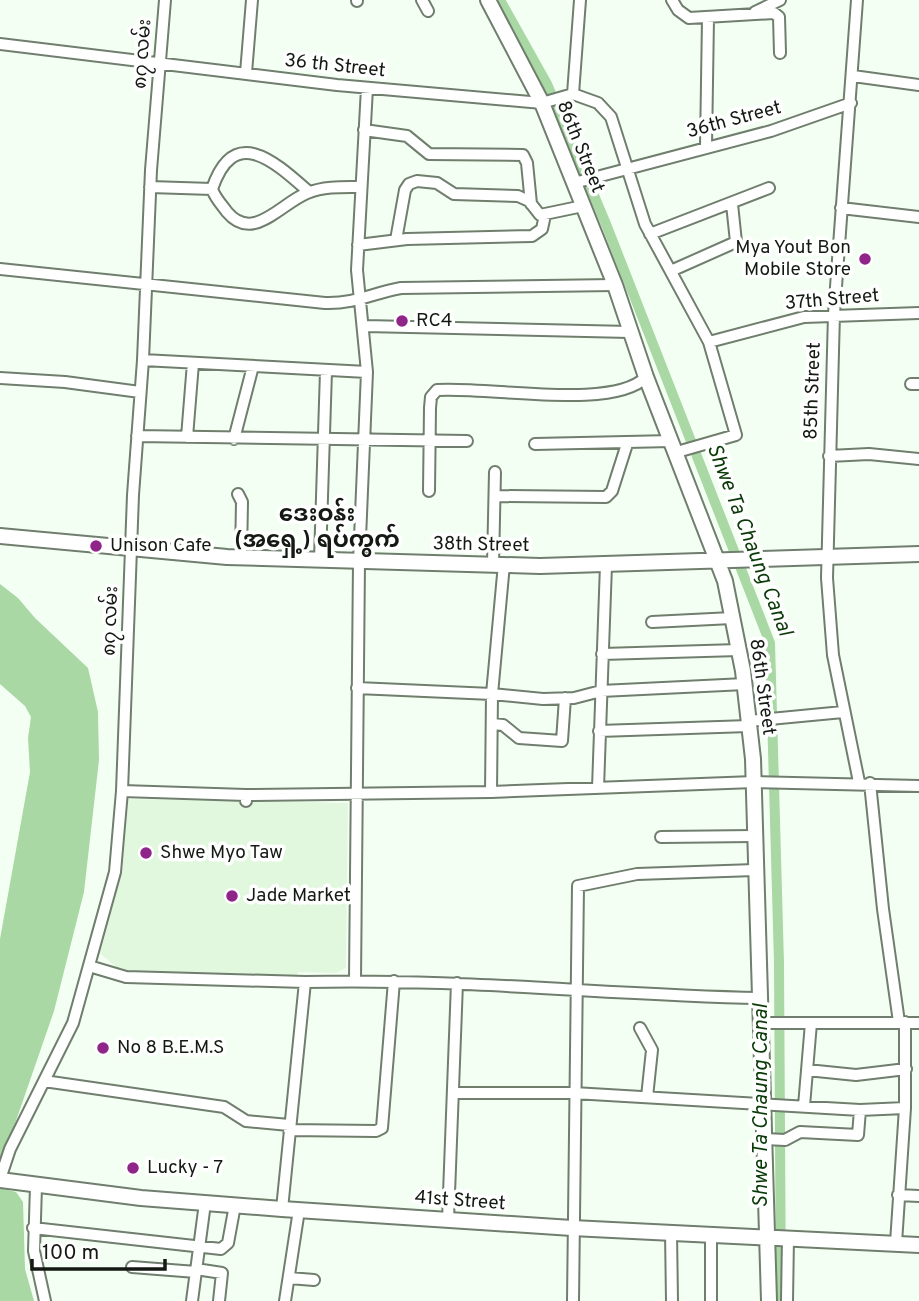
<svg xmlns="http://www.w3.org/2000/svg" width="919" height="1301" font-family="Overpass,'Noto Sans Myanmar',sans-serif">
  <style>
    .built { fill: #e1f8de }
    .water { fill: #a9d8a4 }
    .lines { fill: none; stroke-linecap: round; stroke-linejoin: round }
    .canal { stroke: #a9d8a4; stroke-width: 10 }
    .minor-casing { stroke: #6f7e6d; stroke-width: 14 }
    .major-casing { stroke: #6f7e6d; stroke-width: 18 }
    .minor { stroke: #fff; stroke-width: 10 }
    .major { stroke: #fff; stroke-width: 14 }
    .poi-dot { fill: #8f2589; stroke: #fff; stroke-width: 2.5 }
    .labels { text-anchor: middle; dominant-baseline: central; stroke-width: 7; stroke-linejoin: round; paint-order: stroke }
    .street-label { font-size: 19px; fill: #141a13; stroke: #fff }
    .poi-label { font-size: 19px; fill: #141a13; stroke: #fff; text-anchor: start }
    .water-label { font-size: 21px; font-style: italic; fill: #093a07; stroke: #fff }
    .quarter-label { font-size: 23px; font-weight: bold; fill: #141a13; stroke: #fff }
  </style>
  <rect width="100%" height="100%" fill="#f4fff3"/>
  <path class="built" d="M127,799L348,803L346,968L336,973L298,972L297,980L125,975L100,953L122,871Z"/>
  <path class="water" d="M0,584L18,598L35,618L88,668L98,712L99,760L84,892L54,1011L0,1167V939L30,772L28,738L31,717L25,706L0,684Z
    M0,1188L16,1192L23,1202L25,1269L34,1301H0Z"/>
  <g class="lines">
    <path class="canal" d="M500,0L547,84L606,224L770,643L779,963L781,1301"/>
    <defs>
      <path id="minor" d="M422,0L428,11
        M672,0L678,10L689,18L774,13L779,17L780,53
        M857,0L834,314L827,578L833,655L859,782
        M357,1V0
        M755,12L780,0
        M0,44L337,85L542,103L573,94L580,0
        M246,73L252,0
        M853,76L919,85
        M573,94L598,103L611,117L645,224L709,342L736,435L677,452
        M364,130L407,136L429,154L523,155L527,163L531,204
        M706,146L708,18
        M574,183L771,131L851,103
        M150,187L212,189C215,198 222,205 227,212C253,243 280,204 307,193C325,186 343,187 361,187
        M212,189C234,124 274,161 309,192
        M841,208L919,217
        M650,234L769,188
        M396,240L405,190L409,184L417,181L437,183L454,194L518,196L529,201L540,215L583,206
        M358,245L407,239L532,236L542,229L545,215
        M0,269L325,303C355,304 373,293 401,288L615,285
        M673,270L736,242L732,204
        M365,326L630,332
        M709,342L804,317L919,313
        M143,360L367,372
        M0,378L65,382L140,392
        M911,384H919
        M137,436L467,441
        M187,437L193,363
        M234,439L253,366
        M535,444L672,441
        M829,456L869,454L919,459
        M429,491L430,408L431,397L437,390C487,386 613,411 646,377
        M238,494L242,502L241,557
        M495,496L606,497L612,491L627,444
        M320,560L326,371
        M493,564L495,472
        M652,622L732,618
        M602,654L739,650
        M357,688L492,694L504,564
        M749,721L843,712
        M492,724L503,725L519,738L562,741L565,698
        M599,731L749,726
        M870,783L883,909L899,1022
        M598,788L606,565
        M122,791L246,795V801
        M491,792L492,694L543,699L574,698L601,691L745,684
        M246,795L491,792L754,782L919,786
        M661,837L754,836
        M89,966L126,977L305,982
        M355,980L359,562L367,372L357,270L367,88
        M761,1023H919
        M640,1028L652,1050L647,1097
        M807,1070L856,1075L906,1069
        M44,1081L224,1107L246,1121L289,1125
        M453,1093H574L860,1110L905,1108
        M804,1106L811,1023
        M289,1130L376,1131L382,1128L394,981
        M765,1139L785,1140L800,1132L858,1135L860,1110
        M0,1179L10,1149L73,1023L115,872L122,791L133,495L143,360L151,170L165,0
        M36,1186L34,1251L45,1301
        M898,1195L919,1196
        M282,1209L305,982C457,978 608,995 760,998
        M448,1220L457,983
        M33,1228L221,1249L228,1243L235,1205
        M671,1232L672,1301
        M896,1243L905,1108V1022
        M132,1267L196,1272
        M196,1269L222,1273L219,1301
        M289,1278L314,1280
        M192,1301L205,1203
        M285,1301L299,1210
        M573,1301L578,886L637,874L755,870
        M711,1301V1234
        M787,1301L788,1237"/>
      <path id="major" d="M488,0L542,103L615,285L646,377L725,581L743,671L753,759L769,1301
        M0,536L227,557L540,566L919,554
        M0,1180L141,1198L282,1209L572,1228L919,1245"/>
    </defs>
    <use href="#minor" class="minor-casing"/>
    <use href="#major" class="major-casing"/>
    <use href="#minor" class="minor"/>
    <use href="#major" class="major"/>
  </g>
  <g class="poi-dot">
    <circle cx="865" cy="259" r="7"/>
    <circle cx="402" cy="321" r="7"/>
    <circle cx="96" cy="546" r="7"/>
    <circle cx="146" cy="853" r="7"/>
    <circle cx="232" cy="896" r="7"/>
    <circle cx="103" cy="1048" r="7"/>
    <circle cx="133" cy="1168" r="7"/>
  </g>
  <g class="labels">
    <g class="street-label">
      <text transform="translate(143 54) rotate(-86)">၈၇ လမ်း</text>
      <text transform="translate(335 66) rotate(6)">36 th Street</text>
      <text transform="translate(734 120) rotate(-15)">36th Street</text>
      <text transform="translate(580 147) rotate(68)">86th Street</text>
      <text transform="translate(832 300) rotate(-5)">37th Street</text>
      <text transform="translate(813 391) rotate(-88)">85th Street</text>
      <text transform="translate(481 545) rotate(1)">38th Street</text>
      <text transform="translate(111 621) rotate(-88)">၈၇ လမ်း</text>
      <text transform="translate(762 687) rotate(82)">86th Street</text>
      <text transform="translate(460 1201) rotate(4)">41st Street</text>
    </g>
    <g class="poi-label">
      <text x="851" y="248" text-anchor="end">Mya Yout Bon<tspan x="851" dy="22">Mobile Store</tspan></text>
      <text x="416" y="321">RC4</text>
      <text x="110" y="546">Unison Cafe</text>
      <text x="160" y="853">Shwe Myo Taw</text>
      <text x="246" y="896">Jade Market</text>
      <text x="117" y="1048">No 8 B.E.M.S</text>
      <text x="147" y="1168">Lucky - 7</text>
    </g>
    <g class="water-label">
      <text transform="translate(749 540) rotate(69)">Shwe Ta Chaung Canal</text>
      <text transform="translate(761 1106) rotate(-90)">Shwe Ta Chaung Canal</text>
    </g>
    <g class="quarter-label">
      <text x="317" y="515">ဒေးဝန်း<tspan x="317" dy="26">(အရှေ့) ရပ်ကွက်</tspan></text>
    </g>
  </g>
  <path d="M32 1259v10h133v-10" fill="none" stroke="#141a13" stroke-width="3.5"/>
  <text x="42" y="1259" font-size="21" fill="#141a13" stroke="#ffffff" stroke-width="5" paint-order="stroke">100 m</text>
</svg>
